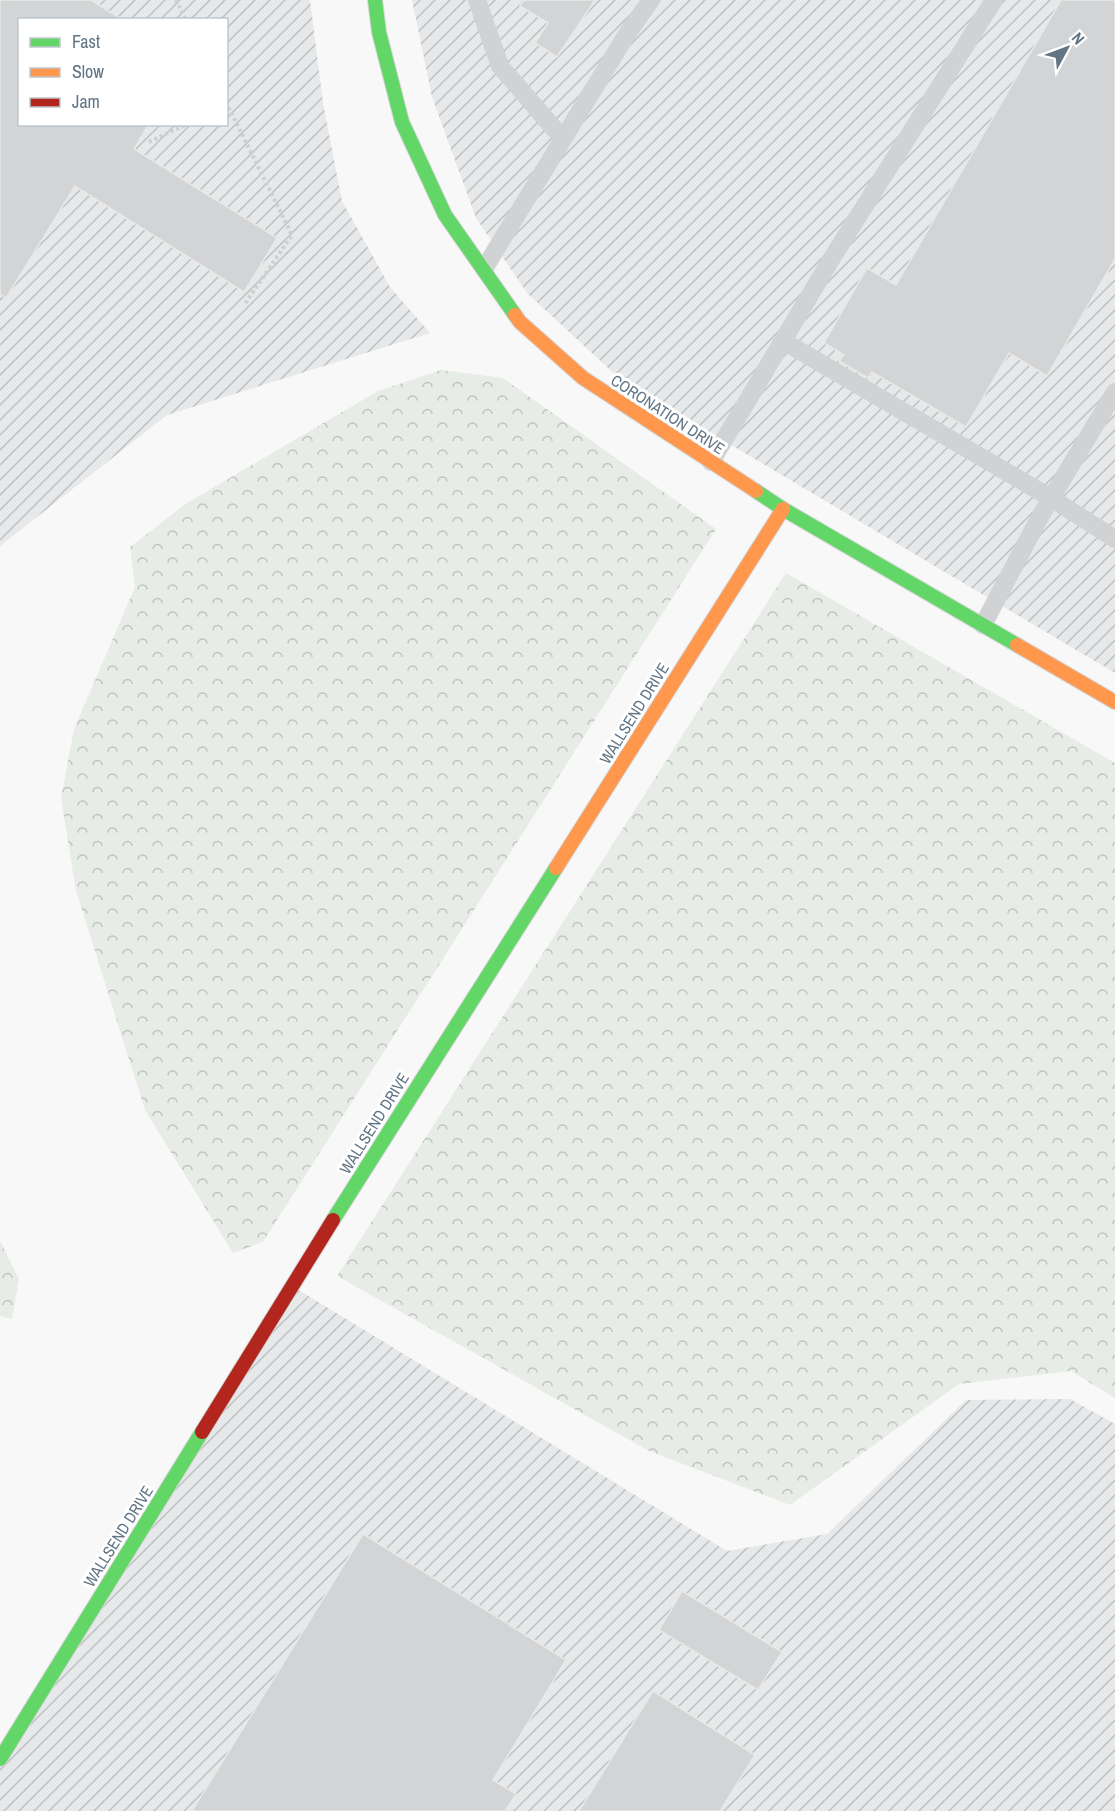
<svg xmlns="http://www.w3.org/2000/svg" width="1115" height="1811" font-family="'Archivo Narrow',sans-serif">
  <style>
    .industrial { fill: url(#industrial-furrows); fill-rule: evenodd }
    .forest { fill: url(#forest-crowns) }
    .building { fill: #d3d4d6; stroke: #e8e8e8; stroke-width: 1.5 }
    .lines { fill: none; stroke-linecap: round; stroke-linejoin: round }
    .fast-casing { stroke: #d5d6d7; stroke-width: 16 }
    .slow-casing { stroke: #d5d6d7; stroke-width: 16 }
    .jam-casing { stroke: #d5d6d7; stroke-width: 16 }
    .path { stroke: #cecfd0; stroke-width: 4; stroke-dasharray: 3 3; stroke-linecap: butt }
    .lane { stroke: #d0d2d3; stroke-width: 18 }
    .fast { stroke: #63d668; stroke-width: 14 }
    .slow { stroke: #ff974d; stroke-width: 14 }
    .jam { stroke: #b3261e; stroke-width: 14 }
    .labels { text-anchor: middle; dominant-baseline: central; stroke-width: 6; stroke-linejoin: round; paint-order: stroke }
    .street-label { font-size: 16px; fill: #617585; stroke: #fff }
  </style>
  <defs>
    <pattern id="industrial-furrows" width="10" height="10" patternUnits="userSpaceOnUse" patternTransform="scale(1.5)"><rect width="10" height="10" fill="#e6e8e9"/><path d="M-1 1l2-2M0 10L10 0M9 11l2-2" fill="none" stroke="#bec1c2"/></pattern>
    <pattern id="forest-crowns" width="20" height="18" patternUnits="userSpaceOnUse" patternTransform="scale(1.5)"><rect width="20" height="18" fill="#e8ece6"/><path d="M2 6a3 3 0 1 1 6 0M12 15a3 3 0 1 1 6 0" fill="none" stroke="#bfc4c0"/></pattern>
  </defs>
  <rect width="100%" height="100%" fill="#f8f8f8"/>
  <path class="industrial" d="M0,0H310L323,103L342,201L390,287L430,333L167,415L0,546ZM20,20H226V124H20Z
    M412,0H1115V673L620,379L527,293L476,218L432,97Z
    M297,1289L727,1551L827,1534L966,1400L1070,1399L1115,1424V1811H0V1755Z"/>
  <path class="forest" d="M441,370L503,378L716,529L263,1242L233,1253L145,1110L76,891L61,798L74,729L135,587L130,547L187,503L378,391Z
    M786,573L1115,763V1398L1071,1371L959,1384L790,1505L649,1451L337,1276Z
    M0,1241L19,1279L12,1319L0,1316Z"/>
  <path class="building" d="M0,0H91L123,20H20V124H149L134,149L277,238L244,292L75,186L6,298L0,294Z
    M524,0H595L557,57L535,43L548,23L520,6Z
    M1061,0H1115V259L1047,376L1009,353L966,427L872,372L868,378L839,361L844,355L824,343L867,268L896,285Z
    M363,1534L566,1660L493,1780L516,1794L505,1811H192Z
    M682,1591L782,1652L758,1690L659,1630Z
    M653,1691L755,1755L720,1811H579Z"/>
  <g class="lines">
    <defs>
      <path id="fast" d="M375,0L379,32L402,122L445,215L515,315
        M756,491L783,509L1017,645
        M333,1220L556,868
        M0,1759L202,1432"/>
      <path id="slow" d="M515,315L520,322L583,378L756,491
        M1017,645L1115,702
        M556,868L783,509"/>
      <path id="jam" d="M202,1432L333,1220"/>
    </defs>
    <use href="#fast" class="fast-casing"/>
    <use href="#slow" class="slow-casing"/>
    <use href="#jam" class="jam-casing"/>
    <path class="path" d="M176,0L186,20
      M226,102L292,235L244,305
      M149,142L187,124"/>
    <path class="lane" d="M477,0L500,66L563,139
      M484,269L627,34L651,0
      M783,341L1051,498L1115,539
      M711,462L832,258L994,0
      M983,625L1041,515L1115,392"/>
    <use href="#fast" class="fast"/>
    <use href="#slow" class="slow"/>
    <use href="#jam" class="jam"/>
  </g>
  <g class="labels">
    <g class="street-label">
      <text transform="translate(668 414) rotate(33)">CORONATION DRIVE</text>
      <text transform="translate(634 713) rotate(-58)">WALLSEND DRIVE</text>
      <text transform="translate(374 1123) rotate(-58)">WALLSEND DRIVE</text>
      <text transform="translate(118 1536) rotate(-58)">WALLSEND DRIVE</text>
    </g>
  </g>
  <rect x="18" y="18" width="210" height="108" fill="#ffffff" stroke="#c0c8ce" stroke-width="1.5"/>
  <rect x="30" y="38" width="30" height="9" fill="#63d668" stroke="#c0c8ce" stroke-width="1.5"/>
  <text x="72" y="48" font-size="18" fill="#617585">Fast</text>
  <rect x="30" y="68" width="30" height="9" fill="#ff974d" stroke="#c0c8ce" stroke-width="1.5"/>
  <text x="72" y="78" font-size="18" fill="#617585">Slow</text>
  <rect x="30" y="98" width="30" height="9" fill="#b3261e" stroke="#c0c8ce" stroke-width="1.5"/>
  <text x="72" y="108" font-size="18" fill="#617585">Jam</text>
  <g transform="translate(1067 48) rotate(49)" stroke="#ffffff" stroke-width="4.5" paint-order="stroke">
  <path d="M0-4.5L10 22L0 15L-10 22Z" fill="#617585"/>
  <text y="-9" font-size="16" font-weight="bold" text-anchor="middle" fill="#617585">N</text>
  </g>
</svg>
